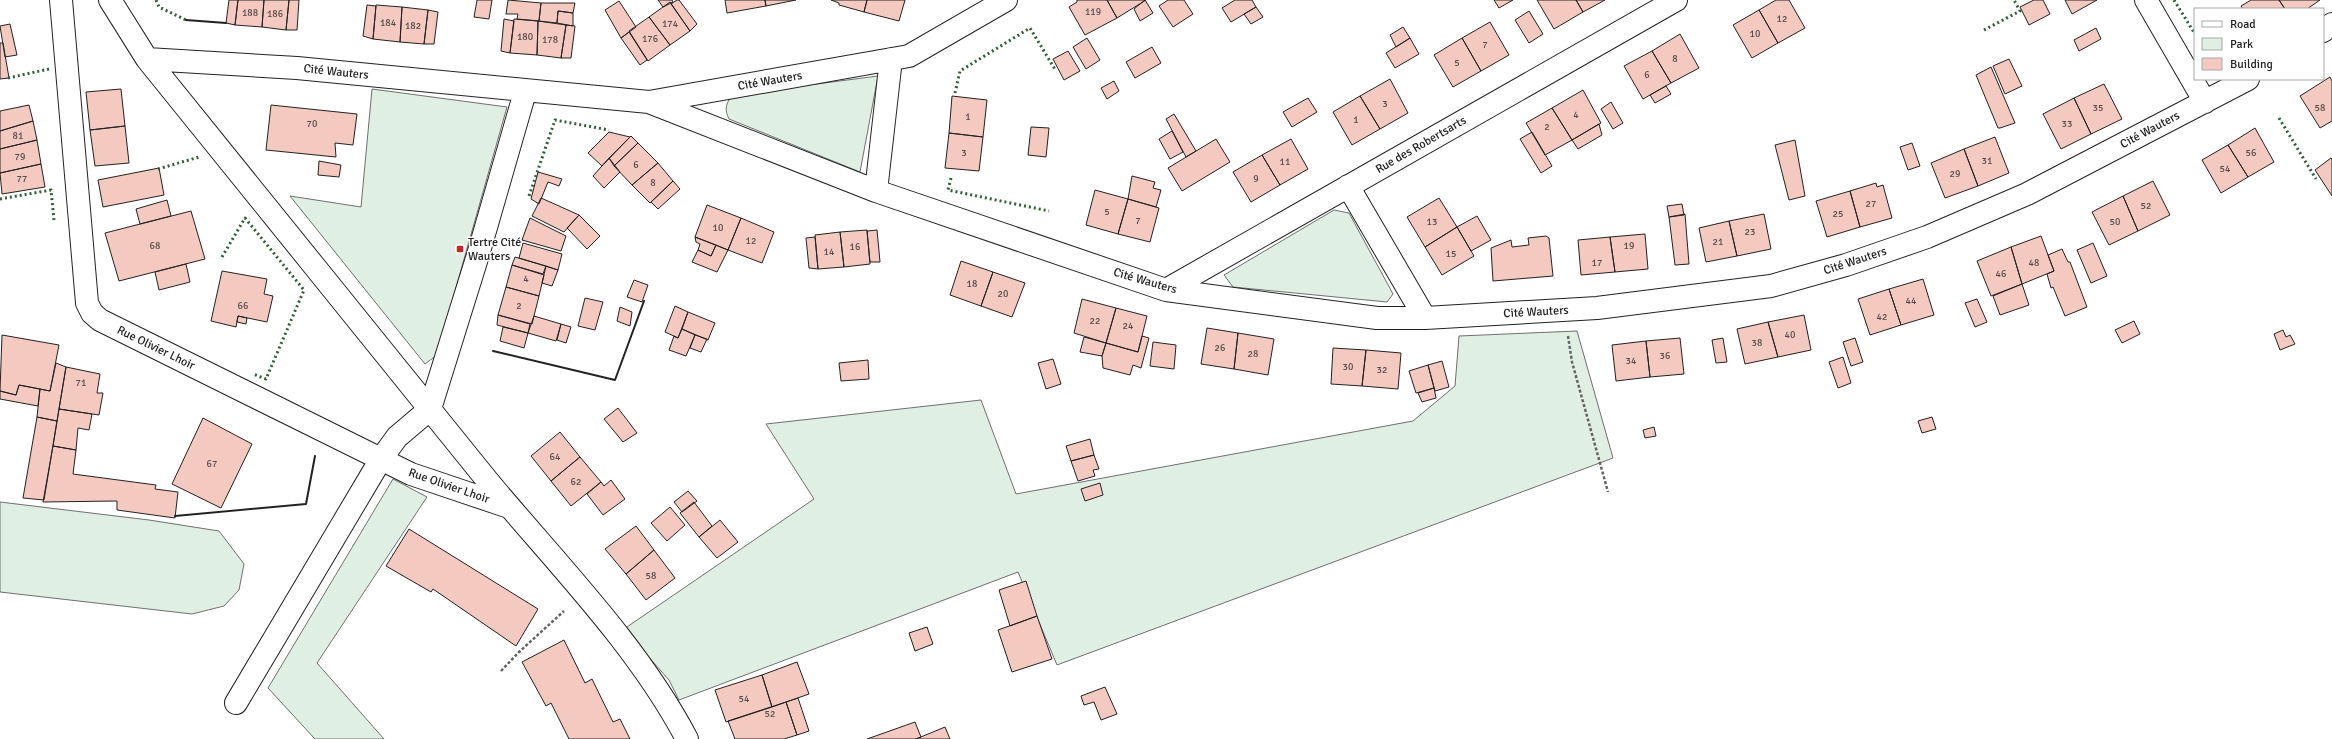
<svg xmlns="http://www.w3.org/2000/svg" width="2332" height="739" font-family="Signika,sans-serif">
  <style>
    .green { fill: #e0efe3; stroke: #6f6f6f }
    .building { fill: #f3c9c0; stroke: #222 }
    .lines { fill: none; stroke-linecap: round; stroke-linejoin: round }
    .minor-casing { stroke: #222; stroke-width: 24 }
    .path { stroke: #646464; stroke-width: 2.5; stroke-dasharray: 3 2; stroke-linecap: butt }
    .minor { stroke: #fff; stroke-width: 22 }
    .hedge { stroke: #2f5e38; stroke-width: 3; stroke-dasharray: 2 3; stroke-linecap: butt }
    .wall { stroke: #222; stroke-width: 2 }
    .poi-dot { fill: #c62828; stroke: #fff; stroke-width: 1.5 }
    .labels { text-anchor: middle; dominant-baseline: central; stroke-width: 3; stroke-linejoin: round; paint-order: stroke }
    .number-label { font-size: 10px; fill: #564c4a }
    .street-label { font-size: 12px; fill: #222; stroke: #fff }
    .poi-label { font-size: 12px; fill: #222; stroke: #fff; text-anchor: start }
  </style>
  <rect width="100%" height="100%" fill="#fff"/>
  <path class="green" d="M878,76L860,172L729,119C724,109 726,104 732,95Z
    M372,89L507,107L437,355L425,364L290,196L361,207Z
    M1334,210L1349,213L1393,294L1387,302L1233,287L1224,275Z
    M1577,331L1613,458L1057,665L1018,572L679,700L669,680L624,629L814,499L766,424L981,400L1016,494L1413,421L1455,386L1459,336Z
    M393,479L427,497L317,663L384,739H315L268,688Z
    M0,502L149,520L219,531L244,564L239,590L224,606L192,614L0,592Z"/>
  <path class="building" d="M229,0H238L235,25L226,23Z
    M238,0H264L262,27L235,25Z
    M264,0H289L286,30L262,27Z
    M289,0H299L297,30H286Z
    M477,0H492L489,19L474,17Z
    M508,0L541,3L539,21L517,19L518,14H506Z
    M658,0H672L673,2L663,7Z
    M677,0H679L697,24L690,31L671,4Z
    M725,0H765L766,6L727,13Z
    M765,0H796L766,6Z
    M831,0H867L864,12L839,5V3Z
    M867,0H905L899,21L864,12Z
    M1107,0L1117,18L1085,35L1069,7L1077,2V0Z
    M1107,0H1146L1117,18Z
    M1145,0L1153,13L1140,21L1134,9Z
    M1168,0H1184L1193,14L1173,27L1159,6Z
    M1235,0H1252L1256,7L1231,22L1222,8Z
    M1494,0H1513L1499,8Z
    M1537,0H1576L1583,12L1554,29Z
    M1576,0H1605L1583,12Z
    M1776,0H1789L1805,28L1778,43L1759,10Z
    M2034,0H2043L2050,14L2029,25L2020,7Z
    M2065,0H2097L2072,14Z
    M2251,0H2279L2285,9H2243L2241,6Z
    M2279,0H2320L2307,9H2285Z
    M619,1L636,27L621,38L605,10Z
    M670,2L690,31L670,45L649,17Z
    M541,3H575L573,13L558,11L557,23L539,21Z
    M367,5L376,6L373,39L363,36Z
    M376,5L402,7L400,42L373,39Z
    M402,7L428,10L424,44L400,42Z
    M1256,7L1263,17L1251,24L1244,14Z
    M428,10L438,12L434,44H424Z
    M1759,10L1778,43L1752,58L1733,25Z
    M558,11L573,13V26L557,23Z
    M1529,11L1543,34L1529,43L1515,20Z
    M649,17L670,45L648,61L629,31Z
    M504,19L514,21L510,53L501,51Z
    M514,19L538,21L537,55L510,53Z
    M538,21L566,25L561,58L537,55Z
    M1490,22L1509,55L1481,71L1462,38Z
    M10,24L17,55L5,57L0,26Z
    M566,25L575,26L571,58H561Z
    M1403,27L1410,38L1396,47L1390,35Z
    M2096,28L2101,39L2079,51L2074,40Z
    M629,32L647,60L640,65L621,38Z
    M1680,34L1699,68L1671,83L1652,51Z
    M1087,38L1100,60L1086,69L1073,47Z
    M1410,38L1419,54L1395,68L1386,53Z
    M1462,38L1481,71L1453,87L1434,55Z
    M0,43H3L9,78L0,79Z
    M1152,47L1161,63L1135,78L1126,62Z
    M1068,51L1080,71L1064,80L1053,59Z
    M1652,51L1671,83L1643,99L1624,66Z
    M2009,59L2022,86L2005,94L1993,66Z
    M1991,67L2015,123L2000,128H1998L1976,75Z
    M2330,77L2332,81V121L2320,128L2300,96Z
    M1390,79L1408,113L1380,129L1360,96Z
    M1114,81L1119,91L1107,99L1101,88Z
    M2104,84L2122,119L2091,134L2074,98Z
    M1666,86L1671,94L1655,103L1650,95Z
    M121,89L125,126L90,130L86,92Z
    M1583,90L1601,123L1572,140L1552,108Z
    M952,96L987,100L983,137L949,133Z
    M1360,96L1380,129L1352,145L1333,112Z
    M1308,98L1317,112L1292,127L1283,112Z
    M2074,98L2091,134L2061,149L2043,114Z
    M1611,102L1623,123L1613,129L1601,109Z
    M29,105L33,121L0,131V111Z
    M271,105L357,114L353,145L335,143L336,157L266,150Z
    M1552,108L1572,140L1545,155L1526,123Z
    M1174,114L1196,151L1186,157L1166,119Z
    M33,121L37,140L0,149V131Z
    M1599,124L1602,135L1578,149L1572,140Z
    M125,126L129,163L95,166L90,130Z
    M1031,127L1049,128L1046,157L1028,155Z
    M2255,128L2274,162L2248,177L2228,145Z
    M1172,131L1183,152L1170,159L1159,139Z
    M609,132L630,137L602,166L588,153Z
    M1532,132L1552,166L1541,173L1520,139Z
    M949,133L983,137L979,171L945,168Z
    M631,136L638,143L614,166L609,158Z
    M1995,137L2009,173L1978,186L1964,149Z
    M1216,139L1230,162L1182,191L1168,168Z
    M1291,139L1308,169L1280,185L1262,155Z
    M37,140L41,164L0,173V149Z
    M1795,140L1805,196L1789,200L1775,145Z
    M638,143L658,163L632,185L614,166Z
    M1912,143L1920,166L1908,170L1900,147Z
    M2228,145L2248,177L2221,193L2202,160Z
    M1964,149L1978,186L1945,198L1931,163Z
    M1262,155L1280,185L1251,202L1233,172Z
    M609,158L620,172L604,188L593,176Z
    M2331,158L2332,159V196L2315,170Z
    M319,161L341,165L339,177L318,175Z
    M658,163L673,181L650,203L632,185Z
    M41,164L45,187L2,194L0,173Z
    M159,168L164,195L103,207L98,180Z
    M538,172L562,179L559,186L548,182L539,204L531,199Z
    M1132,176L1155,182L1153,188L1161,190L1156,207L1128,199Z
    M673,181L680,189L658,209L651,202Z
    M2153,181L2170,215L2138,231L2123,196Z
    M1876,183L1877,187L1883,185L1892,218L1860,227L1850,191Z
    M1095,190L1128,199L1118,234L1086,225Z
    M1850,191L1860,227L1827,237L1816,201Z
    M2123,196L2138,231L2109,245L2092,212Z
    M541,198L559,206L579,215L564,232L532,216Z
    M1439,198L1457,227L1425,247L1407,217Z
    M1128,199L1159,208L1150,242L1118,234Z
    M167,200L171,216L140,224L136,209Z
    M1682,204L1684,215L1669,217L1667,206Z
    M707,205L741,218L728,250L695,237Z
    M191,211L205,259L119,281L105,233Z
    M1685,214L1689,264L1675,265L1669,217Z
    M1764,214L1771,249L1737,256L1729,221Z
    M579,215L600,236L587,249L567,228Z
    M1477,216L1491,240L1471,251L1457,227Z
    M530,218L566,236L561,251L522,240Z
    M741,218L774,232L762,263L728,250Z
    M1729,221L1737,256L1706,262L1699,228Z
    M1457,227L1474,256L1442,275L1425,247Z
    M867,230L870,264L844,267L840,232Z
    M877,230L880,262H870L867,231Z
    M840,232L844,267L818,269L815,235Z
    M1645,234L1648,269L1615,272L1610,237Z
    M1546,236L1549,238L1553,276L1493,281L1491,248L1511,240L1512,247L1529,245L1528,238Z
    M2041,236L2054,271L2022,284L2011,247Z
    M695,237L716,245L711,256L698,250L700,244L696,242Z
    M815,237L818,269L809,268L806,238Z
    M1610,237L1615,272L1581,275L1578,240Z
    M523,243L562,254L558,270L519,258Z
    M2093,243L2107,276L2091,283L2077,250Z
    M716,245L728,250L717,272L692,262L698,250L711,256Z
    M2011,247L2022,284L1991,296L1977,261Z
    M2062,249L2068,262H2070L2087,307L2065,316L2053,287L2051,288L2047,274L2054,271L2048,255Z
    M515,257L546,266L543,274L512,265Z
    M961,261L993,272L981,306L950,295Z
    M186,264L190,282L159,290L155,272Z
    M512,265L544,275L539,296L506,287Z
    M546,266L558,270L552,286L542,283Z
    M222,271L267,279L264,294L273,296L267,322L238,316L236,327L211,321Z
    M993,272L1025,283L1012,317L981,306Z
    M1923,279L1934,315L1901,325L1889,289Z
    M634,280L648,285L642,302L627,297Z
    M2022,284L2029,305L2000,315L1993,296Z
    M506,287L539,296L532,324L498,315Z
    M1889,289L1901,325L1870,335L1858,299Z
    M585,298L603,302L595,330L578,326Z
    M1082,299L1116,308L1106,343L1074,333Z
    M1977,299L1987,322L1975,327L1965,303Z
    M675,306L688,312L678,338L665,332Z
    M620,307L632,312L630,326L617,321Z
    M1116,308L1147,316L1138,352L1106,343Z
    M688,312L715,323L708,340L682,329Z
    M498,315L530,324L528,333L497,325Z
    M1804,315L1811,350L1778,357L1768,322Z
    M238,316L247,318L246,324L237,322Z
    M534,316L561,324L556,341L528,333Z
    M2134,321L2140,334L2122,343L2115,330Z
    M1768,322L1778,357L1745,364L1737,329Z
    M561,324L571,327L566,343L557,340Z
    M503,327L528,333L524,348L500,341Z
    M1207,328L1238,333L1234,369L1201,364Z
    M682,329L695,335L686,356L669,350L674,336L678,338Z
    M2283,330L2286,337L2290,335L2295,344L2280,350L2274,334Z
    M1238,333L1274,339L1268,375L1234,369Z
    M2,335L59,345L50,391L19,385L16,395L0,391Z
    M695,335L707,339L701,352L690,348Z
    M1142,336L1149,338L1141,368L1133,365L1130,375L1103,368L1102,356L1106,343L1138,352Z
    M1084,337L1106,343L1102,356L1080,352Z
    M1680,338L1684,374L1650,377L1646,341Z
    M1723,338L1727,362L1716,363L1712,340Z
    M1855,338L1863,362L1851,366L1843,342Z
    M1646,341L1650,377L1616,381L1612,345Z
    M1153,342L1176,345L1174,369L1150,366Z
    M1333,348L1366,350L1362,386L1331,384Z
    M1366,350L1401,353L1398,389L1362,386Z
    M1843,357L1851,383L1838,388L1829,362Z
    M1053,359L1061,384L1046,389L1038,363Z
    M868,360L869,379L841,381L839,363Z
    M1442,361L1449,387L1435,391L1428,365Z
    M56,363L66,367L57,421L37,417L40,389L50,391Z
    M1428,365L1434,388L1416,393L1409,371Z
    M66,367L100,374L97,393H103L99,415L59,409Z
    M19,385L40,389L38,406L0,399V391L16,395Z
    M1434,388L1436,398L1422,402L1418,393Z
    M618,408L637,433L623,442L604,419Z
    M59,409L92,414L89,430L78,428L76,450L53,446Z
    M37,417L57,421L44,500L23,498Z
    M1932,417L1936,429L1922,433L1918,421Z
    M203,418L252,444L221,508L172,484Z
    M1654,427L1656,436L1645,438L1643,430Z
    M560,432L580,457L551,481L531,456Z
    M1090,439L1094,455L1071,461L1066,446Z
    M53,446L76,450L73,474L156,485L155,489L178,492L175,518L117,510V501L43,502Z
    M1094,455L1099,469L1093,470L1095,476L1078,481L1071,461Z
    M580,457L601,482L571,506L551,481Z
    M611,480L625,499L603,515L587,494L601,482L604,486Z
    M1100,483L1103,495L1085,501L1081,489Z
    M688,491L697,501L682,512L674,502Z
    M694,502L712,526L699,537L680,513Z
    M670,507L685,525L667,541L651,523Z
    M720,520L738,542L717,558L699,537Z
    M636,526L654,550L626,574L605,549Z
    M409,529L538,609L516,646L433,589L431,592L386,566Z
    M654,550L675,578L646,600L626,574Z
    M1026,581L1037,616L1010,626L999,590Z
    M1037,616L1052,659L1012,672L998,630Z
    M927,627L933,644L915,651L909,633Z
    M564,640L585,683L592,679L613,722L620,719L630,739H569L551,703L546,706L522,662Z
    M797,662L809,694L772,707L762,675Z
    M762,675L772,707L726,722L715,690Z
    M1105,687L1117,714L1101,720L1094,702L1084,705L1081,696Z
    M798,698L809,731L797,735L786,702Z
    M786,702L797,735L784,739H735L728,721Z
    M915,722L921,737L916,739H867Z
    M945,727L950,739H916Z"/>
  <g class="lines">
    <defs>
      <path id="minor" d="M61,0L87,303L92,313L100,320L411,474L509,507
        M110,0L147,59C261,199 373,340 487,480C555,562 637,644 687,739
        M2146,0L2205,102
        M2323,31L2332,24
        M147,59L297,68L649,102L909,56L1006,0
        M649,102L876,191L1166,290L1377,318H1425L1597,308L1771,286L1846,265L1927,237L2027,194L2248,79
        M1348,186L1425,318
        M876,191L891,59
        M1166,290L1676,0
        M430,409L478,255L525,92
        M236,703L381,459L397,437L430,409"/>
    </defs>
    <use href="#minor" class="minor-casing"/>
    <path class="path" d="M1568,336L1572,362L1608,492
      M501,671L519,652L564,611"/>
    <use href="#minor" class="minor"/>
    <path class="hedge" d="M156,0L159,7L186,20
      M2174,0L2195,34
      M1984,30L2020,11L2014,0
      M8,78L49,69
      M955,93L960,71L1030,28L1056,71
      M2279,118L2316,179
      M158,169L199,157
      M951,178L948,190L1049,211
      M529,196L555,120L609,130
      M0,199L51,190L54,220
      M222,257L245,218L304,290L266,379L253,374"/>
    <path class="wall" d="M186,20L226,23
      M493,351L615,380L644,301
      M175,516L306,504L315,456"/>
  </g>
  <rect class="poi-dot" x="456" y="245" width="8" height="8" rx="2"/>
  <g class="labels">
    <g class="number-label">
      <text x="1093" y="12">119</text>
      <text x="250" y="13">188</text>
      <text x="275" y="14">186</text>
      <text x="1782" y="19">12</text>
      <text x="388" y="23">184</text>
      <text x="670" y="24">174</text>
      <text x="413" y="26">182</text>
      <text x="1755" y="34">10</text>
      <text x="525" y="37">180</text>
      <text x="650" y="39">176</text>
      <text x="550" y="40">178</text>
      <text x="1485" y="45">7</text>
      <text x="1675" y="59">8</text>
      <text x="1457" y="63">5</text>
      <text x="1647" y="75">6</text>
      <text x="1385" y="104">3</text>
      <text x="2098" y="108">35</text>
      <text x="2320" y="108">58</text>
      <text x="1576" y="115">4</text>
      <text x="968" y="117">1</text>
      <text x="1356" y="120">1</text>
      <text x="312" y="124">70</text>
      <text x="2067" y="124">33</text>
      <text x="1547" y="127">2</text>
      <text x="18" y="136">81</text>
      <text x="964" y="153">3</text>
      <text x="2251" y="153">56</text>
      <text x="20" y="157">79</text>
      <text x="1987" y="161">31</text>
      <text x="1285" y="162">11</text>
      <text x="636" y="165">6</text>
      <text x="2225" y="169">54</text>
      <text x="1955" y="174">29</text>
      <text x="22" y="179">77</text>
      <text x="1256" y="179">9</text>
      <text x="653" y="183">8</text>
      <text x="1871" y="204">27</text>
      <text x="2146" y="206">52</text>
      <text x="1107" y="212">5</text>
      <text x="1838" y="214">25</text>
      <text x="1138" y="221">7</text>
      <text x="1432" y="222">13</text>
      <text x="2115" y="222">50</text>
      <text x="718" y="228">10</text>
      <text x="1750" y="232">23</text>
      <text x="751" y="241">12</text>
      <text x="1718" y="242">21</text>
      <text x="155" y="246">68</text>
      <text x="1629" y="246">19</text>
      <text x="855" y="247">16</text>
      <text x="829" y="252">14</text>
      <text x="1451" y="254">15</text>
      <text x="1597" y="263">17</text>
      <text x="2034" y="263">48</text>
      <text x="2001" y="274">46</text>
      <text x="526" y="279">4</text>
      <text x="972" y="284">18</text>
      <text x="1003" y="294">20</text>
      <text x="1911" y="301">44</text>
      <text x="243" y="306">66</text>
      <text x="519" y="306">2</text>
      <text x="1882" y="317">42</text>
      <text x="1095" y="321">22</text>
      <text x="1128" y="326">24</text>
      <text x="1790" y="335">40</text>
      <text x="1757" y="343">38</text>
      <text x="1220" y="348">26</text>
      <text x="1253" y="354">28</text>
      <text x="1665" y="356">36</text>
      <text x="1631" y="361">34</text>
      <text x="1348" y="367">30</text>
      <text x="1382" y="370">32</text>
      <text x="81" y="383">71</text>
      <text x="555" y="457">64</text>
      <text x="212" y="464">67</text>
      <text x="576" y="482">62</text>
      <text x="651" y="576">58</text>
      <text x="744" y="699">54</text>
      <text x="770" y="714">52</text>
    </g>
    <g class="street-label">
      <text transform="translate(336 72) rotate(6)">Cité Wauters</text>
      <text transform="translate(770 81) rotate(-10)">Cité Wauters</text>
      <text transform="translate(2150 130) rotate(-28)">Cité Wauters</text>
      <text transform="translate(1421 145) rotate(-30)">Rue des Robertsarts</text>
      <text transform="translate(1855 261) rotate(-18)">Cité Wauters</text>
      <text transform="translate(1145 281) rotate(16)">Cité Wauters</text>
      <text transform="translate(1536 312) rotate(-3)">Cité Wauters</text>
      <text transform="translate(156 348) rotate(26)">Rue Olivier Lhoir</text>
      <text transform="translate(449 486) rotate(19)">Rue Olivier Lhoir</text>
    </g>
    <g class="poi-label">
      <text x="468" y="242">Tertre Cité<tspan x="468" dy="14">Wauters</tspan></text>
    </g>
  </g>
  <rect x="2194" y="8" width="130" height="72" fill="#ffffff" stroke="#a7a7a7"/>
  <rect x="2202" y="21" width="20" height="6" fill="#ffffff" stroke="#a7a7a7"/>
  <text x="2230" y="28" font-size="12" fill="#222222">Road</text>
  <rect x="2202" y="38" width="20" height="12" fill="#e0efe3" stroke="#a7a7a7"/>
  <text x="2230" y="48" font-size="12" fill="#222222">Park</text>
  <rect x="2202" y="58" width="20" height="12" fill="#f3c9c0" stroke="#a7a7a7"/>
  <text x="2230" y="68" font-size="12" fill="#222222">Building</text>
</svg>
